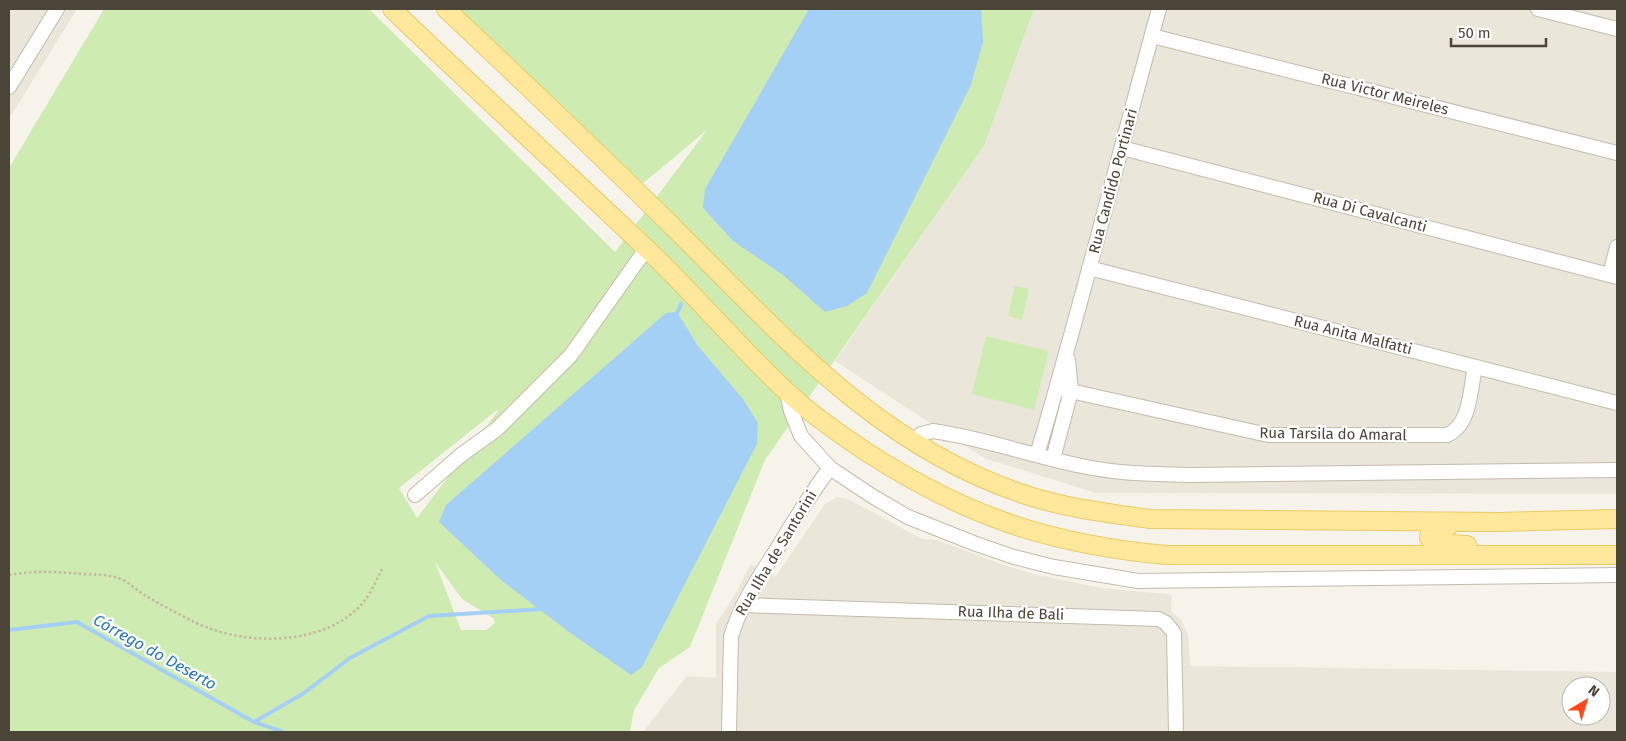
<svg xmlns="http://www.w3.org/2000/svg" width="1626" height="741" font-family="'Fira Sans',sans-serif">
  <style>
    .residential { fill: #eae6d9; fill-rule: evenodd }
    .green { fill: #ceecb2; fill-rule: evenodd }
    .water { fill: #a5d0f5 }
    .lines { fill: none; stroke-linecap: round; stroke-linejoin: round }
    .stream { stroke: #a5d0f5; stroke-width: 4 }
    .minor-casing { stroke: #c2bcac; stroke-width: 16 }
    .major-casing { stroke: #ebca64; stroke-width: 20 }
    .path { stroke: #c5b99d; stroke-width: 2.5; stroke-dasharray: 2.5 2.5; stroke-linecap: butt }
    .minor { stroke: #fff; stroke-width: 14 }
    .major { stroke: #ffe89b; stroke-width: 18 }
    .labels { text-anchor: middle; dominant-baseline: central; stroke-width: 4.5; stroke-linejoin: round; paint-order: stroke }
    .street-label { font-size: 15px; fill: #4b4538; stroke: #fff }
    .water-label { font-size: 16px; font-style: italic; fill: #2977bf; stroke: #fff }
  </style>
  <rect width="100%" height="100%" fill="#f6f3eb"/>
  <path class="residential" d="M9,9H77L9,119Z
    M1034,9H1617V494L1096,493L984,458L835,361L984,146Z
    M837,497L848,499L922,539L937,540L1001,564L1034,574L1101,588L1168,594L1172,596L1171,611L1181,620L1188,634L1190,666L1617,672V732H643L687,676L716,678V624L736,593L751,564L776,576L825,504ZM1571,686H1601V716H1571Z"/>
  <path class="green" d="M104,9H369L615,252L707,130L635,190L446,9H1034L984,146L765,460L690,647L659,668L634,710L630,732H9V168ZM497,410L498,411L417,518L399,488ZM435,562L462,599L493,618L495,623L486,630H461Z
    M1015,286L1029,289L1022,320L1008,316Z
    M986,336L1049,351L1034,410L972,394Z"/>
  <path class="water" d="M809,9H981L983,42L971,85L867,293L847,306L825,312L783,275L733,241L703,208L705,189Z
    M677,312L698,346L743,399L758,423L757,444L642,667L631,675L569,632L502,581L439,522L446,505L666,313Z"/>
  <g class="lines">
    <path class="stream" d="M676,316L681,304
      M9,630L77,622L254,722L283,732
      M254,722L304,693L350,658L429,616L543,609"/>
    <defs>
      <path id="minor" d="M1538,9L1617,29
        M1152,36L1617,153
        M9,87L57,9
        M1122,148L1617,277
        M1089,268L1617,403
        M1610,275L1617,247
        M1057,388L1268,435H1447C1471,425 1470,389 1475,367
        M787,392L791,411L801,436L830,468L872,496L908,517L976,544L1014,557L1054,567L1138,581L1617,575
        M913,442L921,434L933,431C983,438 1032,456 1082,466C1118,474 1155,474 1192,475L1617,470
        M1037,455C1081,307 1118,157 1159,9
        M1053,459L1071,391L1068,360
        M415,495L461,455L497,429L571,355L646,249
        M743,605L1159,619L1166,623L1174,633L1176,732
        M729,732L731,637C740,605 759,577 777,549C794,521 810,494 830,468"/>
      <path id="major" d="M392,9C477,91 565,171 651,253C698,298 740,348 787,392C812,415 838,433 865,451C965,516 1048,544 1166,555H1617
        M446,9C524,83 602,156 678,232C784,337 877,445 1023,494C1064,508 1108,513 1150,519L1499,522L1617,519
        M1448,527H1435L1430,532L1429,538L1434,543L1467,545"/>
    </defs>
    <use href="#minor" class="minor-casing"/>
    <use href="#major" class="major-casing"/>
    <path class="path" d="M9,575C35,570 58,572 84,574C96,575 107,574 118,578C128,581 135,589 143,594C159,604 177,613 194,622C241,645 315,647 356,610C368,600 375,583 382,569"/>
    <use href="#minor" class="minor"/>
    <use href="#major" class="major"/>
  </g>
  <g class="labels">
    <g class="street-label">
      <text transform="translate(1385 94) rotate(14)">Rua Victor Meireles</text>
      <text transform="translate(1113 181) rotate(-75)">Rua Candido Portinari</text>
      <text transform="translate(1370 212) rotate(15)">Rua Di Cavalcanti</text>
      <text transform="translate(1353 335) rotate(14)">Rua Anita Malfatti</text>
      <text transform="translate(1333 434) rotate(1)">Rua Tarsila do Amaral</text>
      <text transform="translate(776 553) rotate(-59)">Rua Ilha de Santorini</text>
      <text transform="translate(1011 613) rotate(2)">Rua Ilha de Bali</text>
    </g>
    <g class="water-label">
      <text transform="translate(155 652) rotate(29)">Córrego do Deserto</text>
    </g>
  </g>
  <rect width="1626" height="741" fill="none" stroke="#4b4538" stroke-width="20"/>
  <g transform="translate(1586 701) rotate(38)"><circle r="24" fill="#ffffff" stroke="#b7b5af"/>
  <path d="M0-4L9 19L0 12L-9 19Z" fill="#ff4919"/>
  <text y="-8" font-size="14" font-weight="bold" text-anchor="middle" fill="#4b4538">N</text>
  </g>
  <path d="M1451 38v8h95v-8" fill="none" stroke="#4b4538" stroke-width="2.5"/>
  <text x="1458" y="38" font-size="15" fill="#4b4538" stroke="#ffffff" stroke-width="4" paint-order="stroke">50 m</text>
</svg>
